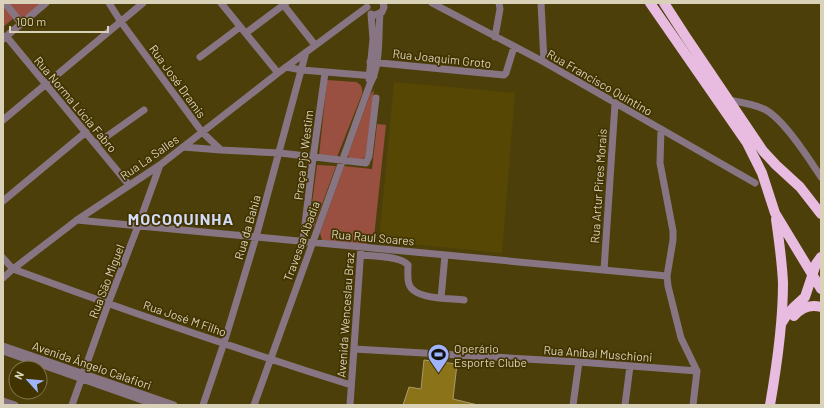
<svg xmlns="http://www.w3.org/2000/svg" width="824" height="408" font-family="Barlow,sans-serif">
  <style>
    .built { fill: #574704 }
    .green { fill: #995041 }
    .building { fill: #8b7319; stroke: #aa9b69 }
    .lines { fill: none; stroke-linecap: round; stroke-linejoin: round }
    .minor { stroke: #877584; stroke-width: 7 }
    .highway { stroke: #e8bce0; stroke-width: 10 }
    .labels { text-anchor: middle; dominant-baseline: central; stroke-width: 3.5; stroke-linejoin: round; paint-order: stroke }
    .street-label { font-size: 12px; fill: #d9d1b8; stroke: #423400 }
    .poi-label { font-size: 12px; fill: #d9d1b8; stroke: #423400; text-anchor: start }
    .district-label { font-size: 16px; font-weight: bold; letter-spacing: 1px; fill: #d3dbf8; stroke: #423400 }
  </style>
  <rect width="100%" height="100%" fill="#4d3f09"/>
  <path class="built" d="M394,82L515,93L502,253L379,241Z"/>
  <path class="green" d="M5,3H46L21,23Z
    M3,5L14,18L3,27Z
    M327,80L356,82C361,84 363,88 362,94L337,157L319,156Z
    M374,90L366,155L362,160L349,158L348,155L370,95Z
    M377,124L386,125L374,237L368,236L367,245L322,240L320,233L344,166L372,169Z
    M317,165L336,166L314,226L311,228L309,227Z"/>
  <path class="building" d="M424,360L457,364L453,399L478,405H403L409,387L421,389Z"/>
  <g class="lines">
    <path class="minor" d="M5,3L21,23
      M109,3L121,22L202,132L221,150L280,153L366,163L369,156L376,98
      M221,3L278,73
      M282,3L315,45
      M432,3L544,62L755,183
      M541,3L544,62
      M375,15L382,12L384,7L383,3
      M246,33L286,3
      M6,36L129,185
      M495,37L500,9L499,3
      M3,39L46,3
      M200,57L240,27
      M370,62L504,75L506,73L514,47
      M286,67L302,70L374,76
      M369,79L373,39L371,14
      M728,100C740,102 753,104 764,109C783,118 809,159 821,177
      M3,120L143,3
      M661,129L660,163L673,231V240L667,276L668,286L681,338L697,371L693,405
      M96,144L144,110
      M183,147L221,150
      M3,201L86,132
      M77,220L667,276
      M303,241L313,158L325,73
      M361,255C373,256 401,256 408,265C408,270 407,278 409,284C414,300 450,298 464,300
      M3,258L13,269C124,310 237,349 351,385
      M604,270L615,104
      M3,278L13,269L77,220L160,165L278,73L367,7
      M441,298L445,255
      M3,346L174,405
      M354,349L579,362L697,371
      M3,351L156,405
      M3,401L15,405
      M72,405L108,304L138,226L160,165
      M203,405L224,343L256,237L306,52
      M254,405L370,84C381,64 378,36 380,14
      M350,405L361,247
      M573,405L579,362
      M625,405L630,366"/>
    <path class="highway" d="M650,3L747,143L762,173L775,213L821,289
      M664,3L686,37L763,151L776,165L800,187L821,214
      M794,316C801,308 810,304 821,307
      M781,324L786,316L793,308L805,297L816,264L821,257
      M770,405C777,365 783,324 783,283C782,261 779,240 776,219"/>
  </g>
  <defs>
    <symbol id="stadium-pin" viewBox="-11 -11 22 30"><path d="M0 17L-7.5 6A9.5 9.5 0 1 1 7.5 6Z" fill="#a0b3fd" stroke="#423400"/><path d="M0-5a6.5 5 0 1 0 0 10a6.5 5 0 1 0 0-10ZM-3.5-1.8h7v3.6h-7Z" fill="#111"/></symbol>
  </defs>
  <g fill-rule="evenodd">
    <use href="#stadium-pin" x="426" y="342" width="25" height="34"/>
  </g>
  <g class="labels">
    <g class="street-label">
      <text transform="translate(442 58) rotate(6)">Rua Joaquim Groto</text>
      <text transform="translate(178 81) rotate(54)">Rua José Dramis</text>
      <text transform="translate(600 82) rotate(30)">Rua Francisco Quintino</text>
      <text transform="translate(76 104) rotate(50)">Rua Norma Lúcia Fabro</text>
      <text transform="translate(303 155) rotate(-83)">Praça Pjo Westim</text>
      <text transform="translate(149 157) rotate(-35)">Rua La Salles</text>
      <text transform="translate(598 186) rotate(-86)">Rua Artur Pires Morais</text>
      <text transform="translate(247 227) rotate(-74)">Rua da Bahia</text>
      <text transform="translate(373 237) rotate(5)">Rua Raul Soares</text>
      <text transform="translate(301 241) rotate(-70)">Travessa Abadia</text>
      <text transform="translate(106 281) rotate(-69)">Rua São Miguel</text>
      <text transform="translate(345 315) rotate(-86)">Avenida Wenceslau Braz</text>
      <text transform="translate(185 318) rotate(19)">Rua José M Filho</text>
      <text transform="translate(598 353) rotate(4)">Rua Aníbal Muschioni</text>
      <text transform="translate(92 365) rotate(19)">Avenida Ângelo Calafiori</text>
    </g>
    <g class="poi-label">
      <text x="454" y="348">Operário<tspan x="454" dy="14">Esporte Clube</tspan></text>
    </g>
    <g class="district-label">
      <text x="181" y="218">MOCOQUINHA</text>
    </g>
  </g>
  <rect width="824" height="408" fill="none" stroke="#d9d1b8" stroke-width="8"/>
  <g transform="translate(28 380) rotate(297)"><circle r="19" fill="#423400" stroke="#7e734a"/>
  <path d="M0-3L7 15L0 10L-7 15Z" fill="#a0b3fd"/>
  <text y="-6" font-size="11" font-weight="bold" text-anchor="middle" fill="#d9d1b8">N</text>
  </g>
  <path d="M10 26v6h98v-6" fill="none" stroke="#d9d1b8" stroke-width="2"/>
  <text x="16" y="26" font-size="12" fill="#d9d1b8" stroke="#423400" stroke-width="3" paint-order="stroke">100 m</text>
</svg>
